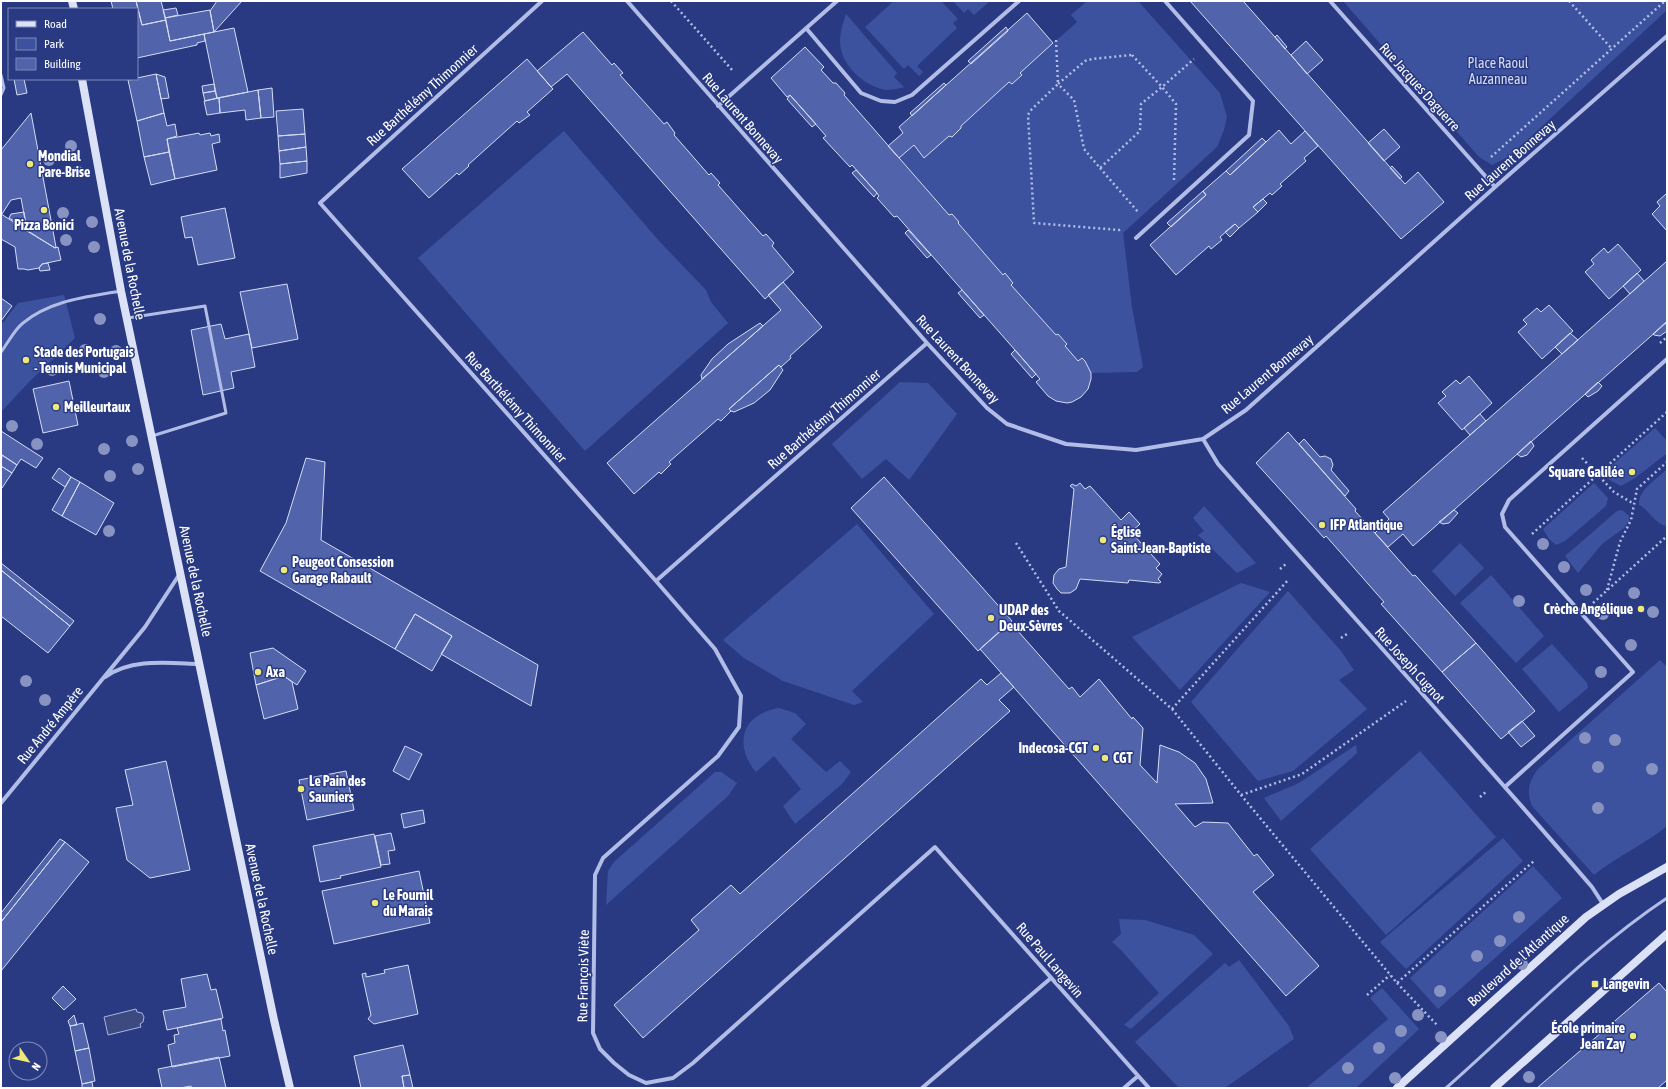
<svg xmlns="http://www.w3.org/2000/svg" width="1668" height="1089" font-family="'Asap Condensed',sans-serif">
  <style>
    .green { fill: #3d529f }
    .water { fill: #3d4a80; stroke: #a7b5e7 }
    .building { fill: #5163ab; stroke: #d5dcf5 }
    .lines { fill: none; stroke-linecap: round; stroke-linejoin: round }
    .path { stroke: #b2bde7; stroke-width: 2.5; stroke-dasharray: 2 3; stroke-linecap: butt }
    .service { stroke: #b2bde7; stroke-width: 3 }
    .minor { stroke: #b2bde7; stroke-width: 4 }
    .secondary { stroke: #dbe1f6; stroke-width: 8 }
    .tree { fill: #8893c2 }
    .poi-dot { fill: #eee879; stroke: #293a83; stroke-width: 1.5 }
    .labels { text-anchor: middle; dominant-baseline: central; stroke-width: 3; stroke-linejoin: round; paint-order: stroke }
    .park-label { font-size: 14px; fill: #d5dcf5; stroke: #293a83 }
    .street-label { font-size: 14px; fill: #fff; stroke: #293a83 }
    .poi-label { font-size: 14px; font-weight: bold; fill: #fff; stroke: #293a83; text-anchor: start }
  </style>
  <rect width="100%" height="100%" fill="#293a83"/>
  <path class="green" d="M894,1H941L958,19L953,23L957,28L917,66L923,72L919,76L908,65L904,69L865,27Z
    M953,1H990L974,15L968,9L964,13Z
    M1087,1H1138L1220,93L1227,117L1224,130L1217,147L1123,233L1132,307L1143,367L1137,372L1091,373L1085,361L1082,358L1078,361L1065,346L1067,343L1058,334L1056,335L1011,285L1013,283L1005,273L1003,275L958,223L959,222L952,214L949,215L899,158L914,145L924,158L949,136L952,137L961,128V126L1009,82L1012,84L1022,75L1020,73L1077,22L1071,15Z
    M1343,1H1667V10L1510,156L1492,165L1479,157Z
    M846,14L897,73L894,77L904,87C898,89 892,90 886,90C864,86 840,65 840,41C840,32 843,23 846,14Z
    M564,131L660,242L706,290L711,302L728,323L585,451L418,258Z
    M64,295L75,338L29,382L1,412V325L18,303Z
    M900,382L928,383L957,414L909,480L886,459L862,479L832,444Z
    M1655,428L1667,441L1666,454L1635,478L1621,486L1608,479L1604,472Z
    M1667,469V526C1655,525 1649,509 1639,505C1638,490 1657,479 1667,469Z
    M1594,483L1608,498L1606,506L1565,541L1556,545L1549,539L1543,529Z
    M1204,506L1256,563L1237,573L1198,535L1204,531L1193,518Z
    M1622,510L1629,516V521L1624,528L1602,544L1578,573L1565,556L1617,511Z
    M857,524L934,614L852,691L863,702L854,705L783,681L744,658L723,640Z
    M1460,543L1484,568L1455,596L1432,571Z
    M1491,575L1544,636L1516,663L1460,603Z
    M1241,583L1270,592L1180,690L1132,637Z
    M1288,591L1341,651L1354,670L1339,680L1367,709L1293,771L1258,781L1191,702Z
    M1552,644L1587,683L1588,688L1559,712L1522,669Z
    M1660,660L1667,667V826C1644,845 1617,856 1594,875L1532,806C1526,791 1529,781 1538,769Z
    M779,708L795,713L806,724L791,739L826,772L840,761L851,772L842,784L795,824L783,806L801,789L774,756L756,772C746,761 739,742 747,727C753,716 767,710 779,708Z
    M1356,745L1357,753L1281,821L1264,798L1299,783Z
    M1420,751L1496,837L1386,935L1310,849Z
    M715,772H721L737,783L728,796L606,905L608,871L614,862Z
    M1503,838L1523,861L1406,969L1380,942Z
    M1533,866L1562,898L1438,1009L1410,978Z
    M1119,919L1145,920L1194,935L1213,954L1131,1029L1124,1025L1159,993L1121,950L1112,942L1121,934Z
    M1239,960L1289,1026L1294,1039L1225,1088H1179L1135,1042L1225,963L1229,967Z
    M1382,988L1419,1029L1356,1088H1306L1340,1060L1388,1019L1370,998Z"/>
  <path class="water" d="M136,1009L137,1012L142,1013L144,1017L143,1022L140,1024L141,1027L108,1035L104,1017Z"/>
  <path class="building" d="M111,1H136L142,25L166,20L170,41L204,34L205,41L197,43V45L137,58V9H113Z
    M136,1H161L166,20L142,25Z
    M217,1H242L214,32L210,11Z
    M1190,1H1243L1405,184L1418,172L1444,202L1401,239Z
    M176,8L178,15L165,18L163,10Z
    M210,10L214,32L170,41L165,18Z
    M1027,13L1053,43L1020,73L1022,75L1012,84L1009,82L961,126V128L952,137L949,136L924,158L914,145L899,158L888,146L903,133L899,127Z
    M1006,27L1008,31L971,64L968,61Z
    M234,28L248,92L217,98L204,34Z
    M583,32L612,65L614,63L623,73L620,75L664,124L667,122L675,133L674,135L709,175L711,173L720,183L718,185L763,236L766,234L774,243L772,246L794,272L765,299L567,74L551,87L537,71Z
    M1277,35L1287,47L1285,49L1275,37Z
    M1306,41L1323,60L1307,74L1291,55Z
    M805,47L824,67L821,70L833,83H836L845,93L844,95L949,215L952,214L959,222L958,223L1003,275L1005,273L1013,283L1011,285L1056,335L1058,334L1067,344L1065,346L1078,361L1082,358L1085,361L1091,373V379L1088,389L1081,397L1072,402L1067,403L1056,401L1048,396L1036,382L1040,379L1015,350L897,216L894,217L877,198L879,196L877,193L852,165L850,167L823,138L826,136L790,95L787,97L771,78Z
    M527,59L553,89L527,112L530,115L519,123L517,121L468,165L469,166L459,175L457,173L429,198L402,169Z
    M156,74L165,77L169,98L161,99Z
    M156,74L164,113L137,121L128,80L137,79V78Z
    M14,79H24L27,93L17,95Z
    M944,83L946,85L912,116L910,113Z
    M214,84L215,91L203,93L202,86Z
    M272,88L274,117L261,118L258,90Z
    M258,90L261,118L246,120L245,110L220,113L219,98Z
    M215,91L217,98L205,101L203,93Z
    M790,95L816,124L812,127L787,99Z
    M219,98L220,113L207,115L204,101Z
    M303,109L305,134L278,136L276,111Z
    M31,113L56,247L55,248L27,231L21,198L11,200L2,214H1V150Z
    M164,113L167,126L175,124L177,136L167,139L169,152L144,157L137,121Z
    M1384,129L1400,147L1384,161L1368,143Z
    M1279,130L1291,144L1305,131L1318,146L1304,158L1306,161L1280,184L1282,186L1272,195L1270,193L1253,207L1258,212L1239,228L1235,224L1220,237L1222,240L1211,249L1209,246L1176,275L1150,245L1206,195L1203,191L1226,171L1230,175Z
    M199,133L200,135L210,133L211,136L219,134L220,142L212,144L217,170L175,179L167,139Z
    M305,134L306,147L279,151L278,136Z
    M1262,138L1266,142L1230,175L1226,171Z
    M306,147L307,161L280,164L279,151Z
    M169,152L175,179L151,185L144,157Z
    M307,161V173L280,178V164Z
    M1392,166L1402,177L1400,179L1390,168Z
    M856,170L877,193L874,197L852,173Z
    M1203,191L1206,195L1171,227L1167,223Z
    M1667,193V231L1652,214L1660,206L1657,202Z
    M1263,199L1267,203L1258,212L1253,207Z
    M225,208L235,258L198,265L192,237L185,238L181,217Z
    M24,212L27,231L13,223L14,221L9,218L11,214Z
    M1,214L55,248L58,247L61,260L42,264L39,268L28,270L24,269H18L15,247L1,239Z
    M1235,224L1239,228L1230,237L1225,232Z
    M908,230L931,255L927,258L905,233Z
    M1618,244L1641,270L1609,299L1585,272L1594,264L1591,260L1604,248L1608,253Z
    M1667,261V322L1413,546L1403,534L1388,547L1375,533L1389,519L1383,512Z
    M48,263L50,270L40,271L39,268L42,264Z
    M1637,273L1644,281L1630,294L1623,286Z
    M783,282L822,327L790,356L791,358L781,367L779,365L729,409L731,411L721,421L718,419L669,462L671,464L661,474L659,472L634,494L607,463L781,310L768,295Z
    M287,284L298,339L252,348L240,292Z
    M962,290L984,315L980,318L958,293Z
    M1,298L12,306L1,321Z
    M1549,305L1573,331L1542,359L1518,332L1527,324L1523,320L1537,308L1541,312Z
    M1666,322L1667,331L1660,336L1654,335L1653,334Z
    M760,323L763,326L702,379L701,375L712,359L728,344Z
    M221,324L225,339L249,334L255,367L231,372L234,388L203,395L191,330Z
    M1570,333L1578,340L1562,354L1555,347Z
    M1015,350L1036,374L1032,378L1011,354Z
    M779,365L783,370L770,390L754,403L734,412L731,411L729,409Z
    M1469,376L1492,403L1462,430L1438,403L1446,396L1442,392L1456,380L1460,384Z
    M69,381L78,425L43,433L33,389Z
    M1598,382L1602,386L1598,391L1588,397L1585,394Z
    M1480,414L1486,421L1470,435L1464,428Z
    M1,431L43,458L36,468L21,459L17,465L2,455L1,457Z
    M1288,432L1356,509L1355,511L1374,532L1413,576L1415,575L1476,643L1442,672L1381,604L1384,602L1326,536L1324,538L1256,463Z
    M1304,439L1320,457L1325,456L1331,459L1333,465L1331,470L1349,491L1345,496L1299,444Z
    M1531,441L1534,446L1527,455L1521,457L1517,454Z
    M2,455L17,465L12,473L1,466Z
    M306,458L325,462L321,540L538,665L531,706L441,654L452,636L415,614L395,649L260,571L286,523Z
    M1,466L12,473L2,488H1Z
    M59,468L71,477L65,487L52,478Z
    M71,477L80,482L62,516L52,510Z
    M884,477L1012,621L978,651L851,508Z
    M80,482L114,503L96,535L62,516Z
    M1080,483L1085,489L1090,486L1121,520L1129,512L1140,524L1131,532L1160,564L1156,568L1162,574L1158,579L1161,582L1159,583L1129,580L1128,583L1080,579L1076,589L1070,593H1061L1057,589L1053,583L1054,575L1059,569L1066,567L1074,489L1070,486L1072,484L1076,486Z
    M1454,510L1458,513L1449,523L1443,524L1439,522Z
    M1,563L74,621L70,626L1,570Z
    M1,570L70,626L48,653L1,616Z
    M415,614L452,636L432,671L395,649Z
    M1010,622L1069,689L1072,687L1080,697L1099,679L1132,719L1133,717L1143,728L1140,765L1157,783L1160,745L1179,752L1195,763L1206,779L1213,803L1175,804L1195,827L1203,822L1228,823L1254,856L1257,854L1274,875L1253,892L1319,966L1286,996L980,649Z
    M1476,643L1535,711L1501,739L1442,672Z
    M273,648L306,671L297,685L284,676L256,685L250,653Z
    M1001,673L1014,687L999,700L1010,711L643,1038L614,1005L699,930L691,920L731,885L740,894L981,679L987,685Z
    M284,676L292,682L298,709L264,719L256,685Z
    M1522,721L1535,736L1521,747L1508,732Z
    M405,746L422,754L409,780L393,771Z
    M166,761L190,870L150,878L127,860L116,808L133,805L125,770Z
    M346,771L354,810L307,820L299,780Z
    M423,810L425,823L404,828L401,814Z
    M391,833L395,850L388,851L390,864L381,865L375,836Z
    M374,834L381,867L340,876L341,878L320,882L313,846Z
    M60,839L65,842L1,922V913Z
    M65,842L89,862L1,971V922Z
    M419,871L430,923L334,944L322,891Z
    M408,965L418,1014L374,1024L368,1019L371,1015L362,974L366,973V977L385,973L384,970Z
    M207,974L211,990L216,989L223,1018L167,1030L163,1011L186,1007L181,979Z
    M1659,983L1667,992V1080L1658,1088H1537Z
    M63,986L76,999L64,1010L52,998Z
    M74,1015L77,1025L70,1026L68,1021Z
    M221,1019L223,1031L225,1030L230,1056L172,1067L168,1045L175,1043L174,1035L179,1034L177,1028Z
    M83,1023L89,1048L75,1051L70,1026Z
    M403,1045L410,1075L402,1076L404,1088H361L354,1056Z
    M89,1048L95,1081L82,1084L75,1051Z
    M219,1057L226,1088H192L191,1086L180,1088H162L158,1069Z
    M410,1075L413,1088H404L402,1076Z
    M92,1082L93,1088H82V1084Z"/>
  <g class="lines">
    <path class="path" d="M671,1L733,71
      M1569,1L1612,49
      M1056,40L1058,84L1030,111L1028,115L1034,223L1119,230L1122,228
      M1132,55L1162,87L1141,104L1140,131L1100,168L1084,149L1074,100L1058,84L1085,61L1092,59Z
      M1491,157L1665,1
      M1100,168L1139,213
      M1174,180L1176,104L1162,87L1194,59
      M1660,343L1667,337
      M1582,458L1614,492L1634,504
      M1532,534L1667,412
      M1016,543L1059,611L1172,709L1241,795L1397,983L1535,860
      M1280,569L1286,564
      M1607,590L1620,542L1631,520L1637,489L1667,462
      M1593,603L1667,536
      M1341,638L1347,634
      M1172,709L1289,579
      M1241,795L1302,774L1406,701
      M1480,797L1487,791
      M1397,983L1438,1026
      M1367,995L1390,975"/>
    <path class="service" d="M1,75L4,88L1,95
      M128,318L205,306L226,413L152,436
      M1,352C8,343 14,330 23,323C51,300 87,297 121,291
      M1446,1088C1519,1024 1586,952 1667,898"/>
    <path class="minor" d="M542,1L320,203L656,581L927,343
      M627,1L927,343L987,408L1007,424L1066,444L1136,450L1203,439L1246,410L1495,187L1667,36
      M1330,1L1495,187
      M806,28L861,93L881,101L895,102L912,95L1019,1
      M718,106L837,1
      M1136,238L1249,135L1253,101L1165,1
      M1203,439L1218,464C1342,605 1469,744 1592,887L1603,904
      M656,581L715,649L741,696L739,727L718,756L603,858L595,875L593,1033L600,1049L614,1063L629,1075L646,1083L673,1078L693,1063L935,847L1149,1088
      M105,677C132,658 168,663 199,664
      M1506,786L1633,672L1505,527L1502,514L1509,500L1667,359
      M1,803L145,627L179,575
      M922,1088L1051,978
      M1124,1088L1138,1076"/>
    <path class="secondary" d="M72,1L74,9
      M82,79L121,291L274,1020L290,1088
      M1397,1088L1586,917L1619,894L1667,867
      M1494,1088L1667,934"/>
  </g>
  <g class="tree">
    <circle cx="71" cy="146" r="6"/>
    <circle cx="49" cy="160" r="6"/>
    <circle cx="78" cy="172" r="6"/>
    <circle cx="63" cy="213" r="6"/>
    <circle cx="92" cy="222" r="6"/>
    <circle cx="66" cy="240" r="6"/>
    <circle cx="94" cy="247" r="6"/>
    <circle cx="100" cy="319" r="6"/>
    <circle cx="85" cy="350" r="6"/>
    <circle cx="116" cy="351" r="6"/>
    <circle cx="52" cy="370" r="6"/>
    <circle cx="104" cy="372" r="6"/>
    <circle cx="12" cy="426" r="6"/>
    <circle cx="132" cy="441" r="6"/>
    <circle cx="37" cy="444" r="6"/>
    <circle cx="104" cy="449" r="6"/>
    <circle cx="138" cy="469" r="6"/>
    <circle cx="110" cy="476" r="6"/>
    <circle cx="109" cy="531" r="6"/>
    <circle cx="1543" cy="544" r="6"/>
    <circle cx="1564" cy="567" r="6"/>
    <circle cx="1586" cy="590" r="6"/>
    <circle cx="1634" cy="593" r="6"/>
    <circle cx="1519" cy="601" r="6"/>
    <circle cx="1653" cy="612" r="6"/>
    <circle cx="1603" cy="614" r="6"/>
    <circle cx="1631" cy="645" r="6"/>
    <circle cx="1601" cy="672" r="6"/>
    <circle cx="26" cy="681" r="6"/>
    <circle cx="45" cy="700" r="6"/>
    <circle cx="1585" cy="738" r="6"/>
    <circle cx="1615" cy="740" r="6"/>
    <circle cx="1598" cy="767" r="6"/>
    <circle cx="1652" cy="769" r="6"/>
    <circle cx="1598" cy="808" r="6"/>
    <circle cx="1519" cy="917" r="6"/>
    <circle cx="1500" cy="941" r="6"/>
    <circle cx="1477" cy="956" r="6"/>
    <circle cx="1522" cy="964" r="6"/>
    <circle cx="1440" cy="991" r="6"/>
    <circle cx="1418" cy="1015" r="6"/>
    <circle cx="1401" cy="1031" r="6"/>
    <circle cx="1441" cy="1037" r="6"/>
    <circle cx="1379" cy="1048" r="6"/>
    <circle cx="1348" cy="1068" r="6"/>
    <circle cx="1529" cy="1077" r="6"/>
    <circle cx="1395" cy="1078" r="6"/>
  </g>
  <g class="poi-dot">
    <circle cx="30" cy="164" r="4"/>
    <circle cx="44" cy="210" r="4"/>
    <circle cx="26" cy="360" r="4"/>
    <circle cx="56" cy="407" r="4"/>
    <circle cx="1632" cy="472" r="4"/>
    <circle cx="1322" cy="525" r="4"/>
    <circle cx="1103" cy="540" r="4"/>
    <circle cx="284" cy="570" r="4"/>
    <circle cx="1641" cy="609" r="4"/>
    <circle cx="991" cy="618" r="4"/>
    <circle cx="258" cy="672" r="4"/>
    <circle cx="1096" cy="748" r="4"/>
    <circle cx="1105" cy="758" r="4"/>
    <circle cx="301" cy="789" r="4"/>
    <circle cx="375" cy="903" r="4"/>
    <rect x="1591" y="980" width="8" height="8" rx="2"/>
    <circle cx="1633" cy="1036" r="4"/>
  </g>
  <g class="labels">
    <g class="park-label">
      <text x="1498" y="63">Place Raoul<tspan x="1498" dy="16">Auzanneau</tspan></text>
    </g>
    <g class="street-label">
      <text transform="translate(1420 87) rotate(48)">Rue Jacques Daguerre</text>
      <text transform="translate(422 95) rotate(-42)">Rue Barthélémy Thimonnier</text>
      <text transform="translate(743 118) rotate(49)">Rue Laurent Bonnevay</text>
      <text transform="translate(1510 160) rotate(-41)">Rue Laurent Bonnevay</text>
      <text transform="translate(130 264) rotate(79)">Avenue de la Rochelle</text>
      <text transform="translate(958 359) rotate(47)">Rue Laurent Bonnevay</text>
      <text transform="translate(1267 374) rotate(-40)">Rue Laurent Bonnevay</text>
      <text transform="translate(516 407) rotate(48)">Rue Barthélémy Thimonnier</text>
      <text transform="translate(824 419) rotate(-41)">Rue Barthélémy Thimonnier</text>
      <text transform="translate(196 581) rotate(78)">Avenue de la Rochelle</text>
      <text transform="translate(1410 665) rotate(48)">Rue Joseph Cugnot</text>
      <text transform="translate(50 725) rotate(-51)">Rue André Ampère</text>
      <text transform="translate(262 899) rotate(78)">Avenue de la Rochelle</text>
      <text transform="translate(1050 960) rotate(49)">Rue Paul Langevin</text>
      <text transform="translate(1518 960) rotate(-42)">Boulevard de l'Atlantique</text>
      <text transform="translate(583 976) rotate(-89)">Rue François Viète</text>
    </g>
    <g class="poi-label">
      <text x="38" y="156">Mondial<tspan x="38" dy="16">Pare-Brise</tspan></text>
      <text x="44" y="225" text-anchor="middle">Pizza Bonici</text>
      <text x="34" y="352">Stade des Portugais<tspan x="34" dy="16">- Tennis Municipal</tspan></text>
      <text x="64" y="407">Meilleurtaux</text>
      <text x="1624" y="472" text-anchor="end">Square Galilée</text>
      <text x="1330" y="525">IFP Atlantique</text>
      <text x="1111" y="532">Église<tspan x="1111" dy="16">Saint-Jean-Baptiste</tspan></text>
      <text x="292" y="562">Peugeot Consession<tspan x="292" dy="16">Garage Rabault</tspan></text>
      <text x="1633" y="609" text-anchor="end">Crèche Angélique</text>
      <text x="999" y="610">UDAP des<tspan x="999" dy="16">Deux-Sèvres</tspan></text>
      <text x="266" y="672">Axa</text>
      <text x="1088" y="748" text-anchor="end">Indecosa-CGT</text>
      <text x="1113" y="758">CGT</text>
      <text x="309" y="781">Le Pain des<tspan x="309" dy="16">Sauniers</tspan></text>
      <text x="383" y="895">Le Fournil<tspan x="383" dy="16">du Marais</tspan></text>
      <text x="1603" y="984">Langevin</text>
      <text x="1625" y="1028" text-anchor="end">École primaire<tspan x="1625" dy="16">Jean Zay</tspan></text>
    </g>
  </g>
  <rect width="1668" height="1089" fill="none" stroke="#ffffff" stroke-width="4"/>
  <rect x="8" y="8" width="130" height="72" fill="#293a83" stroke="#7f89b5"/>
  <rect x="16" y="21" width="20" height="6" fill="#dbe1f6" stroke="#7f89b5"/>
  <text x="44" y="28" font-size="12" fill="#ffffff">Road</text>
  <rect x="16" y="38" width="20" height="12" fill="#3d529f" stroke="#7f89b5"/>
  <text x="44" y="48" font-size="12" fill="#ffffff">Park</text>
  <rect x="16" y="58" width="20" height="12" fill="#5163ab" stroke="#7f89b5"/>
  <text x="44" y="68" font-size="12" fill="#ffffff">Building</text>
  <g transform="translate(28 1061) rotate(124)"><circle r="19" fill="#293a83" stroke="#7f89b5"/>
  <path d="M0-3L7 15L0 10L-7 15Z" fill="#eee879"/>
  <text y="-6" font-size="11" font-weight="bold" text-anchor="middle" fill="#ffffff">N</text>
  </g>
</svg>
